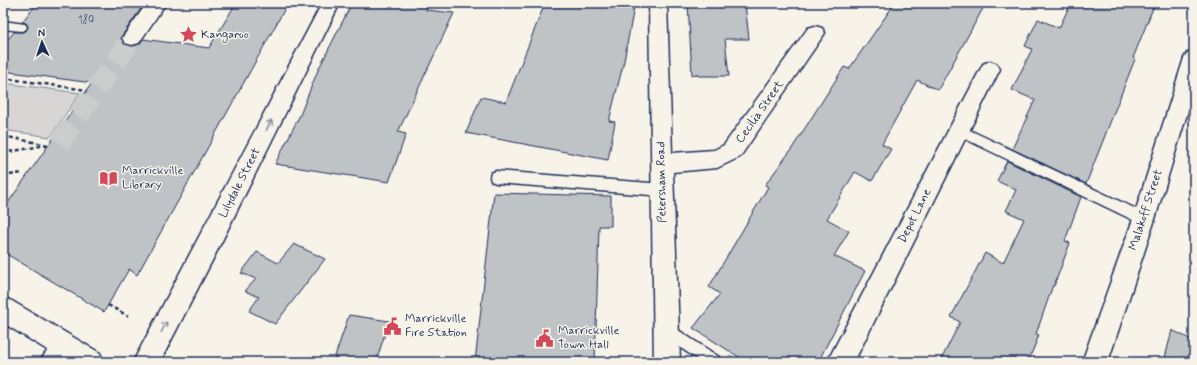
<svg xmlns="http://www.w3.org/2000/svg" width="1197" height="365" font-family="Mynerve,sans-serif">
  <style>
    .green { fill: #d7d6d4; stroke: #798299 }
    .building { fill: #c0c3c5; stroke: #1b2f5e }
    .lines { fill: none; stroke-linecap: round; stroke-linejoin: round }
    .street-tunnel { stroke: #cbcccc; stroke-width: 22; stroke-dasharray: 22 11; stroke-linecap: butt }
    .lane-casing { stroke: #1b2f5e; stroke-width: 3 }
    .street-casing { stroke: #1b2f5e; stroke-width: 3 }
    .secondary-casing { stroke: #1b2f5e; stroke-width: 3 }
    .path { stroke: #1b2f5e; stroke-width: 2.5; stroke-dasharray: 4 3; stroke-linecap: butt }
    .lane { fill: #f7f3e8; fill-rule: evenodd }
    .street { fill: #f7f3e8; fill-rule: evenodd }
    .secondary { fill: #f7f3e8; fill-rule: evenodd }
    .oneway { stroke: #8991a3 }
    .labels { text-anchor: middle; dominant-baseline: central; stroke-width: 3; stroke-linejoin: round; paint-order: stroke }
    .number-label { font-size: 10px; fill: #445478 }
    .poi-label { font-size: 12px; fill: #1b2f5e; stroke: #f7f3e8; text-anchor: start }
    .street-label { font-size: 12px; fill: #1b2f5e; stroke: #f7f3e8 }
  </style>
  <rect width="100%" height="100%" fill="#f7f3e8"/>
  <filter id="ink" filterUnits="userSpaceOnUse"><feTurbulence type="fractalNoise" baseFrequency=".025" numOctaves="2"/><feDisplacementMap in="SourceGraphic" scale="8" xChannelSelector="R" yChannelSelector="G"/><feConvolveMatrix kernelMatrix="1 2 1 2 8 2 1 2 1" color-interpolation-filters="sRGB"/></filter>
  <g filter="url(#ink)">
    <path class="green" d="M3,83L80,93L50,137L3,130Z"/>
    <path class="building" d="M37,3H145L121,37L125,44L132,46L139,44L143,39L209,48L236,3H288L137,275L129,269L104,312L3,252V210L92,83L3,71V45L14,32H21L26,31L28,26L26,23L22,22Z
      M352,3H429L426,10L454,13L398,132L406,134L389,182L275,164L300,115L318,70Z
      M545,3H600L634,7L624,61L609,121L615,122L608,160L466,133L481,97L506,102Z
      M688,3H745L749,39H725L729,76H698V74L692,75Z
      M895,3H986L938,90L917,80L882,144L891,149L872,181L855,172L827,219L849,231L834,256L865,271L818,362H747L693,328L720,294L709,287L768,187L765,185L791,150L844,67L849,69Z
      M1071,3H1155L1133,58L1135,59L1086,184L1012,149L1035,100L1012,90L1032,49L1025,46L1038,19L1059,28Z
      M1007,161L1081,197L1065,241L1070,243L1054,286L1053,285L1036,334L1039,335L1028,362H940L960,322L951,317L985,253L1003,263L1024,219L1006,211L1016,190L997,181Z
      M494,193L611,196V226H599L595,362H475Z
      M294,244L325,259L275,324L249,311L259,297L245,291L256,279L241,273L257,252L278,263Z
      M349,315L389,321L376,362H333Z
      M1172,330L1194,341V362H1164Z"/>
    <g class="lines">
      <path class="street-tunnel" d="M59,143L132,38"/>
      <defs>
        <path id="lane" d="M3,21L25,24L27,27L25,30L21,31L3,29Z
          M959,125L1149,215L1151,219L1149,223L1144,225L1139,223L955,134L953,130L955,126Z
          M496,171L663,184L668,186L670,190L668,194L663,196L496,183L491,181L490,177L491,173Z
          M666,322L719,357L722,362H701L661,334L659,329L661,324Z
          M64,338L69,340L71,345L69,350L58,362H40C44,353 55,341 64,338Z"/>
        <path id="street" d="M147,3H166L139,43L132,45L125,43L122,38Z
          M322,3H340L214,257L160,362H133Z
          M649,3H667L672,153L714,150L724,145L808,28L815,26L822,28L825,33L740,157L717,168L673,172L680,362H654Z
          M1194,50V91L1155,219L1108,362H1082L1133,219L1184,58L1187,53Z
          M990,61L997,64L1000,69L854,362H827L983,64Z"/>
        <path id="secondary" d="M3,297L12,301L100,353L104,362H67L3,323Z"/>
      </defs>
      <use href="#lane" class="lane-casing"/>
      <use href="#street" class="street-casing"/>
      <use href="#secondary" class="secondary-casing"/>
      <path class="path" d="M222,3L230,4
        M3,78L87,90
        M3,136L48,145
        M3,153L46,145
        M3,176L22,173
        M108,305L128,316"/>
      <use href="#lane" class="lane"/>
      <use href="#street" class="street"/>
      <use href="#secondary" class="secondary"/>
    </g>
    <defs><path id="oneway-shaft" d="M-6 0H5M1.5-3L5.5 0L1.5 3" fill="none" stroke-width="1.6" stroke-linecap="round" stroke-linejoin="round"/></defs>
    <g class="oneway">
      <use href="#oneway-shaft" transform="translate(269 125) rotate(-63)"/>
      <use href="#oneway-shaft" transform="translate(164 327) rotate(-62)"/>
    </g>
  </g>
  <defs>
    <symbol id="sight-bare" viewBox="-9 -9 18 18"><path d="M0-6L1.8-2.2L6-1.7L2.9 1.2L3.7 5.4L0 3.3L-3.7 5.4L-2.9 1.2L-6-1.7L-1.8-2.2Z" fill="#d1495b" stroke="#f7f3e8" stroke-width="2.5" paint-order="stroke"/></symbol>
    <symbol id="library-bare" viewBox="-9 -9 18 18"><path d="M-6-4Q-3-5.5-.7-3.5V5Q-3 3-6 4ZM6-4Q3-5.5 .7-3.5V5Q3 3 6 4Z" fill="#d1495b" stroke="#f7f3e8" stroke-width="2.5" paint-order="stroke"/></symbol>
    <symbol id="civic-bare" viewBox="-9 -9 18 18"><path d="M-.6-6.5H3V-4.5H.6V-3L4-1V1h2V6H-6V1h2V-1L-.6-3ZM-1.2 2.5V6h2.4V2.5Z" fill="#d1495b" stroke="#f7f3e8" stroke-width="2.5" paint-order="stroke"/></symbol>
  </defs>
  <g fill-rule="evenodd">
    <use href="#sight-bare" x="176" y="22" width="25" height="25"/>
    <use href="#library-bare" x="96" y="166" width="25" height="25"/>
    <use href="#civic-bare" x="380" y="314" width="25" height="25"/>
    <use href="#civic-bare" x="532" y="326" width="25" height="25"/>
  </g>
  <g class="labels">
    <g class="number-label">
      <text x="86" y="20">180</text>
    </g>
    <g class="poi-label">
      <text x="201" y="35">Kangaroo</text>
      <text x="122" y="171">Marrickville<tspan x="122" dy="14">Library</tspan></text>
      <text x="405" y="319">Marrickville<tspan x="405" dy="14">Fire Station</tspan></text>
      <text x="558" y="331">Marrickville<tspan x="558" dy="14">Town Hall</tspan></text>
    </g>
    <g class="street-label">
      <text transform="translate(760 112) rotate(-55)">Cecilia Street</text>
      <text transform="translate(662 182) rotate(-91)">Petersham Road</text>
      <text transform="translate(240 183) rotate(-63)">Lilydale Street</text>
      <text transform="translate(1146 210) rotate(-72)">Malakoff Street</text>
      <text transform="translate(915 216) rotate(-63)">Depot Lane</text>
    </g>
  </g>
  <rect width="1197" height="365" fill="none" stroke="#f7f3e8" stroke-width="16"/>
  <rect x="8" y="8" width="1181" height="349" fill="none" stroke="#1b2f5e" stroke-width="1.5" filter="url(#ink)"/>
  <g transform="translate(42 42) rotate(357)" stroke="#f7f3e8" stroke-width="3" paint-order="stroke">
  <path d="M0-3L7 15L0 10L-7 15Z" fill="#1b2f5e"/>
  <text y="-6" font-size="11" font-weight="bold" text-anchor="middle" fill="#1b2f5e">N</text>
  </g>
</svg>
